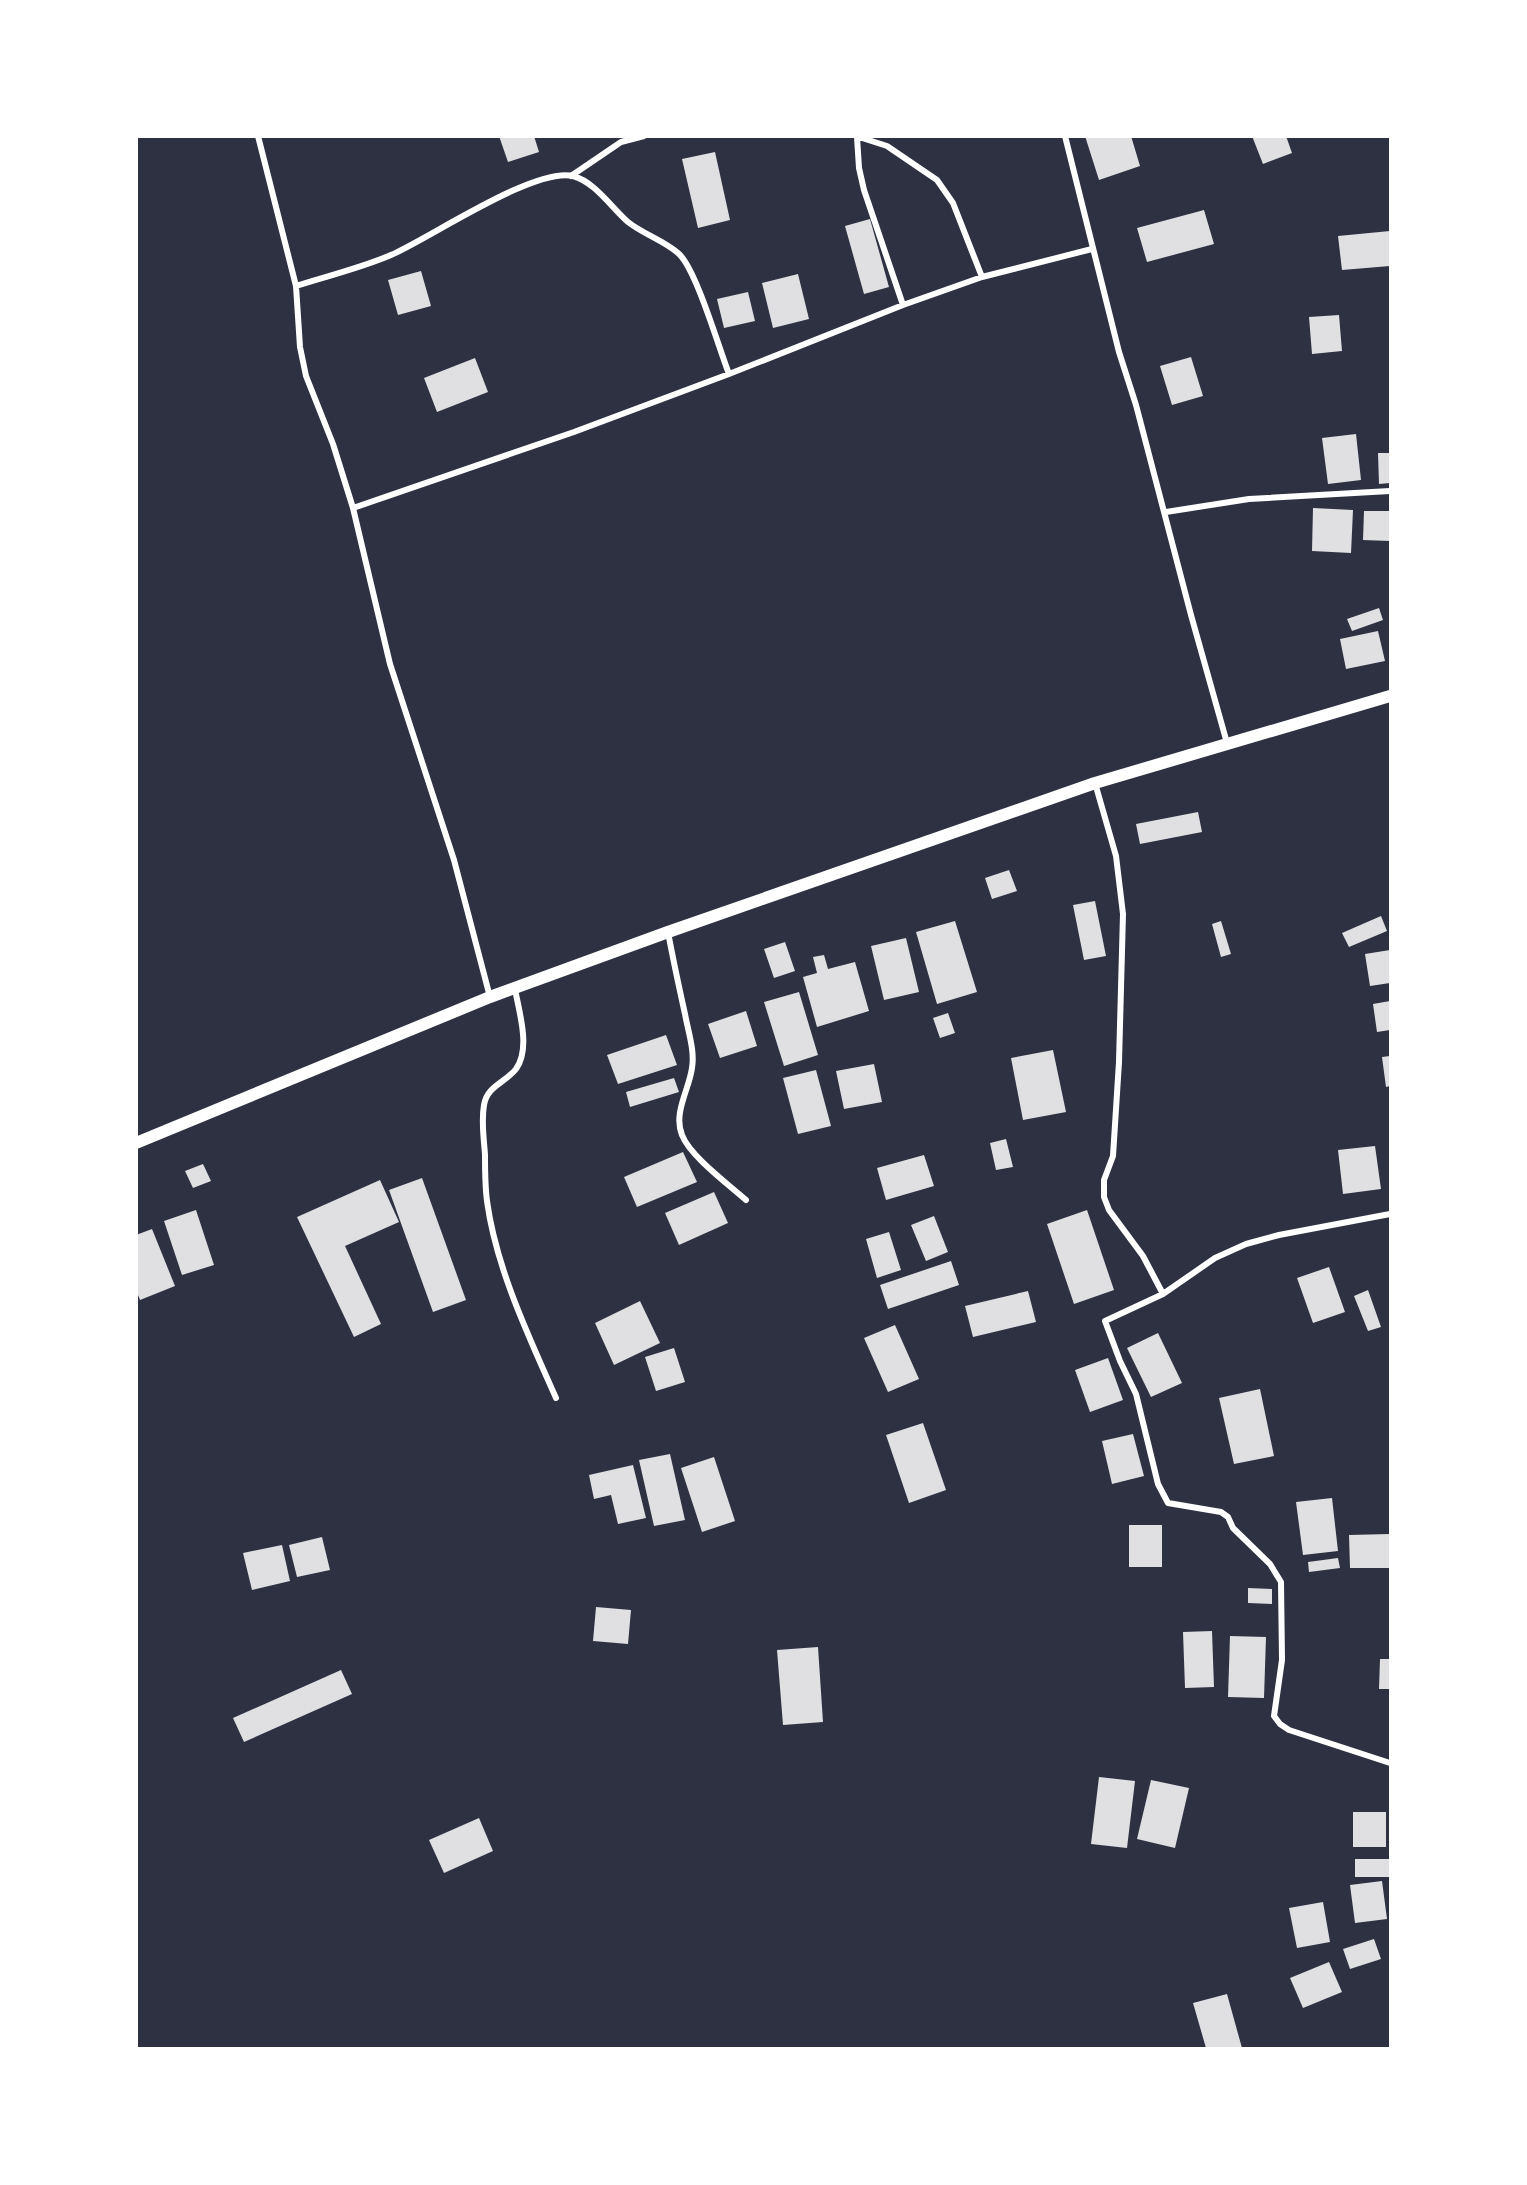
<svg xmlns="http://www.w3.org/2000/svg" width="1527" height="2185" font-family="'Libre Baskerville',serif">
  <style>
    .building { fill: #e0e0e3 }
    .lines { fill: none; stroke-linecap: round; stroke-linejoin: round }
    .minor { stroke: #fff; stroke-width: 6 }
    .secondary { stroke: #fff; stroke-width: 12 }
  </style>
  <rect width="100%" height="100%" fill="#2d3142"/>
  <path class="building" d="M499,136H534L539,152L508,162Z
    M1085,136H1131L1140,166L1099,180Z
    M1252,136H1286L1292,153L1263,164Z
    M715,152L730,220L698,228L682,159Z
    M1204,210L1214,244L1147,262L1137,228Z
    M870,219L889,287L864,294L845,226Z
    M1390,231V266L1342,270L1338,236Z
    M421,271L431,306L398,315L388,280Z
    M798,274L809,319L773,328L762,283Z
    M748,292L755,321L724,328L717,299Z
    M1339,315L1342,351L1312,354L1309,317Z
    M1191,357L1203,396L1172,405L1160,366Z
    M475,358L488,392L437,412L424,378Z
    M1356,434L1361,480L1328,484L1322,438Z
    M1378,453H1390V483L1379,484Z
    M1313,508L1353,510L1351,553L1312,551Z
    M1364,511H1390V541L1363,540Z
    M1379,608L1383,620L1352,631L1347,619Z
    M1378,631L1385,661L1346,669L1340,639Z
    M1198,812L1202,832L1140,844L1136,824Z
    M1009,870L1017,891L992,899L985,878Z
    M1095,901L1106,956L1084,960L1073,905Z
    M1381,916L1387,931L1349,947L1342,933Z
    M955,921L977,992L937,1004L916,932Z
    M1221,921L1231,954L1221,957L1212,924Z
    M906,938L919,992L884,1000L871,946Z
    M785,942L795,971L774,978L764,949Z
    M1390,950V983L1370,986L1365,954Z
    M824,955L828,969L855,962L869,1011L817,1027L803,977L817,973L813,957Z
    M799,992L818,1055L784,1066L764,1002Z
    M1390,1001V1030L1377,1032L1373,1004Z
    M746,1011L757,1046L720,1058L708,1024Z
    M948,1013L955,1033L940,1038L933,1018Z
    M666,1035L677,1065L618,1084L607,1055Z
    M1053,1050L1066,1112L1023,1120L1011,1058Z
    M1390,1056V1086L1386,1087L1382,1057Z
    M874,1064L882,1102L844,1109L836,1071Z
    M816,1070L831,1126L798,1134L783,1078Z
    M674,1078L679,1092L630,1107L626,1092Z
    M1006,1139L1013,1167L996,1170L990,1143Z
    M1375,1146L1381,1189L1343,1194L1338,1150Z
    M683,1152L697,1182L637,1207L624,1177Z
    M924,1155L934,1186L886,1200L877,1168Z
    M203,1164L211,1181L193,1188L185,1171Z
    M422,1178L466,1300L433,1312L389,1190Z
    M380,1180L399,1222L345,1246L381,1324L354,1337L297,1217Z
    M714,1192L728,1223L679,1245L665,1213Z
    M196,1210L214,1265L182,1275L164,1221Z
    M1087,1210L1114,1290L1074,1304L1047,1224Z
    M934,1216L948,1252L926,1261L911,1225Z
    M152,1229L175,1286L140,1300L136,1290V1235Z
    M889,1232L901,1270L877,1278L866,1239Z
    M951,1261L959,1285L888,1309L880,1285Z
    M1329,1267L1345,1312L1313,1323L1297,1278Z
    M1368,1290L1381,1327L1368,1331L1354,1296Z
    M1028,1291L1036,1322L973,1337L965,1306Z
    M640,1301L660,1343L614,1365L595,1323Z
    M895,1325L919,1379L888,1392L864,1338Z
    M1158,1333L1182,1383L1151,1397L1127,1348Z
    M674,1348L685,1382L656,1391L645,1357Z
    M1108,1358L1123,1400L1090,1412L1075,1370Z
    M1260,1389L1274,1456L1234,1464L1219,1398Z
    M923,1423L946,1490L909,1503L886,1435Z
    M1133,1434L1144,1476L1112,1484L1102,1441Z
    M670,1454L685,1520L654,1526L639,1460Z
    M714,1457L735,1521L702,1532L681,1468Z
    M633,1465L646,1518L618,1524L611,1495L594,1499L589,1475Z
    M1332,1498L1338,1551L1303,1555L1296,1502Z
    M1129,1525H1162V1567H1129Z
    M1390,1534V1568H1350L1349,1535Z
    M322,1537L330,1570L297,1577L289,1545Z
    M282,1545L290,1581L252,1590L243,1553Z
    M1338,1558L1340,1568L1309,1572L1308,1562Z
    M1248,1588L1272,1589V1604L1248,1603Z
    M596,1607L631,1610L628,1644L593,1641Z
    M1212,1631L1214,1687L1185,1688L1183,1632Z
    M1230,1636L1266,1637L1264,1698L1228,1697Z
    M818,1647L823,1722L783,1725L777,1650Z
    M1380,1659H1390V1689H1379Z
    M341,1670L352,1694L244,1742L233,1718Z
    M1099,1777L1135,1781L1127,1848L1091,1844Z
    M1151,1780L1189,1788L1175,1848L1137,1839Z
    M1353,1812H1386V1847H1353Z
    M479,1818L493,1851L444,1873L429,1840Z
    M1355,1859H1390V1877H1355Z
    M1382,1881L1387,1919L1355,1923L1350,1885Z
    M1323,1902L1330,1942L1297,1948L1289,1908Z
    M1374,1939L1381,1959L1350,1969L1343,1949Z
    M1329,1962L1342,1992L1303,2008L1290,1978Z
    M1227,1994L1242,2048H1206L1193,2003Z"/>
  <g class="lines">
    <path class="minor" d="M258,136L296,286L300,347L306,376L333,444L353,508L390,664L454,860L490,997
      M856,136L887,146L937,180L953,203L982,277
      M1065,136L1119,352L1136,405L1191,615L1227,743
      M857,137L859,168L864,190L903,305
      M571,176L621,142L644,136
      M296,286C327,276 361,268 391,255C430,238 534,167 573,176C595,182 611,207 628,222C643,234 663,240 678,253C696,268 719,349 729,374
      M353,508L574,432L729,374L903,305L982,277L1092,249
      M1166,512L1249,499L1390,491
      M1095,783L1116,856L1123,914L1119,1062L1113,1156L1104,1180V1197L1109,1210L1143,1256L1163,1294
      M668,932C673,959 679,987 685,1014C688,1031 695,1051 692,1068C689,1090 673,1113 682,1135C690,1156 728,1184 746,1200
      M515,989C519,1012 531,1048 516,1069C505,1083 487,1086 484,1105C481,1122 484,1139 485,1155C485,1170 485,1186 487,1201C496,1268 529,1337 556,1398
      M1390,1214L1279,1235L1246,1244L1215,1258L1163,1294L1105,1321L1120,1361L1136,1394L1158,1484L1168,1503L1221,1512L1228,1517L1233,1528L1270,1564L1281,1582L1282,1660L1274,1716L1280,1724L1289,1730L1390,1763"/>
    <path class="secondary" d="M136,1143L490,997L668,932L1095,783L1390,696"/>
  </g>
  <rect width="1527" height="2185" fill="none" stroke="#ffffff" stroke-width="276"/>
</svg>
